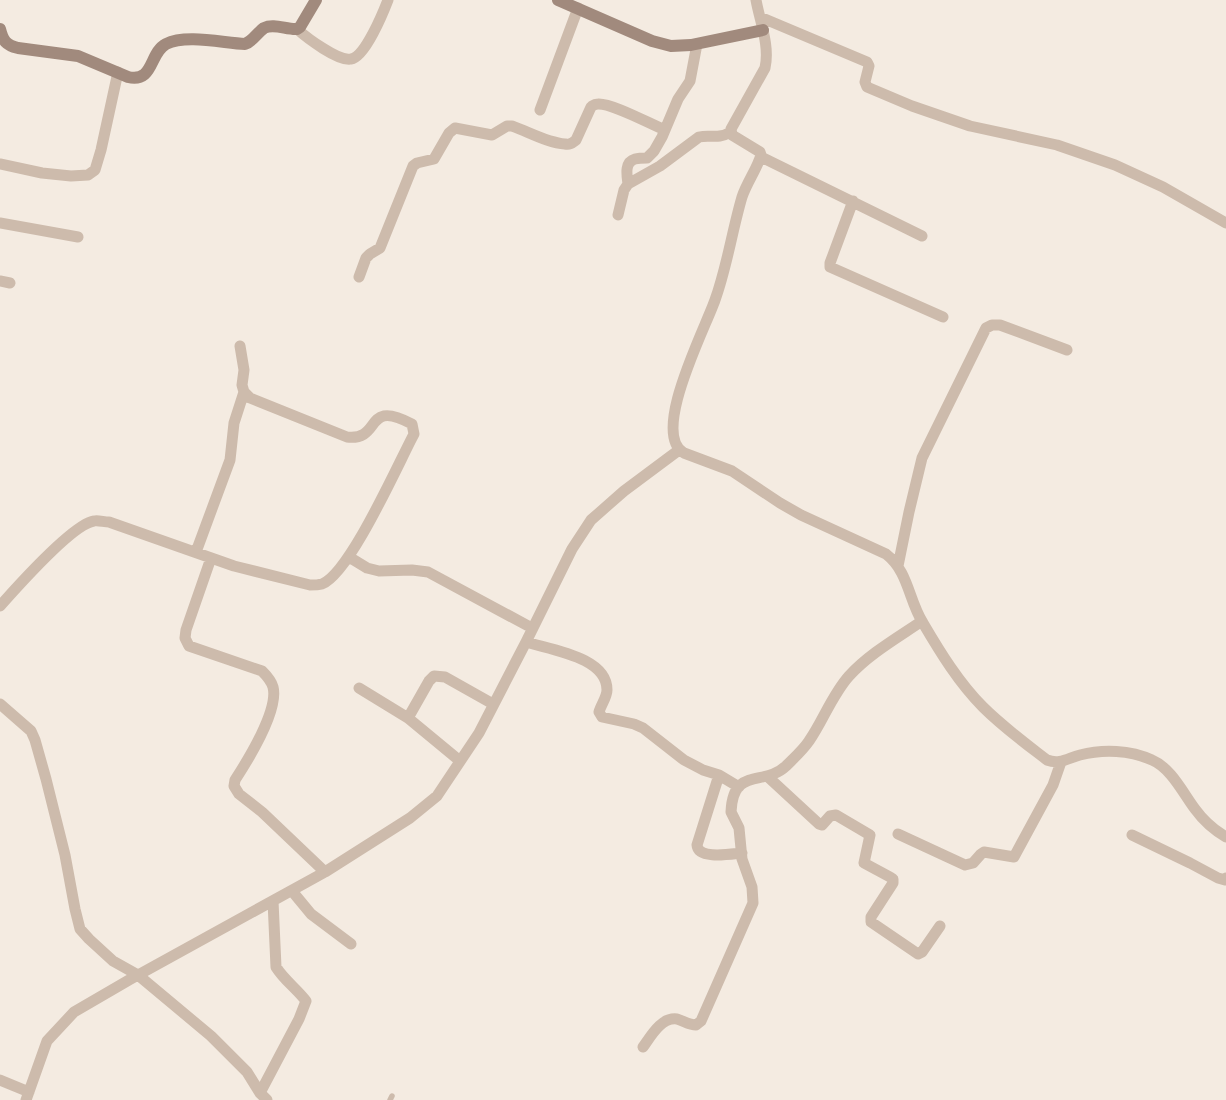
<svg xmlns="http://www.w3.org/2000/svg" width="1226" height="1100" font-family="'DejaVu Sans',sans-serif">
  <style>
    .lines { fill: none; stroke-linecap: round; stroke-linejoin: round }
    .lane { stroke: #cdbbac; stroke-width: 5.5 }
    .street { stroke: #cdbbac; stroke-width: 11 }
    .secondary { stroke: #a18a7d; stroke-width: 12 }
  </style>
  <rect width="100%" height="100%" fill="#f4ebe1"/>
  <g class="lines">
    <path class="lane" d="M390,1100L392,1096"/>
    <path class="street" d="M756,0C760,22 770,46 765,68L731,129L732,135L760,152L761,155C757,169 747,182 742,197C732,231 727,267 715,300C705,329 650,434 684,453L732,471L780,503L801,515L886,554C909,572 908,599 923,623C940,652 959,683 983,707C1003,727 1025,743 1047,760C1060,765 1068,758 1080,755C1103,749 1130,750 1152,760C1171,768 1183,793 1195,809C1203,820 1214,830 1226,837
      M760,17L867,62L869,66L865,82L867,87L912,106L970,126L1057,145L1115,165L1163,187L1226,223
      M297,29C307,38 339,62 351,59C365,57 383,13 388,0
      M540,110L578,8
      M761,157L922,236
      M0,164L42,173L71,176L88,175L95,170L101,150L118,72
      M628,184C627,176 624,162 635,159C639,158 644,158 647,158L654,151L662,137L678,99L690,81L697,44
      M853,201L830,263V267L943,317
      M618,215L624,190L628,184L660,166L699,137C712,134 716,140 731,132
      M0,223L78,237
      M359,277L366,258L370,254L380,248L413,166L417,163L434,159L449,133L455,128L492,135L507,126H512C529,132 548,143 565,144C570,145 572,143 576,140L591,107C594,105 594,104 598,104C612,103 650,124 665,130
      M0,281L10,283
      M196,552L230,460L234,423L244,392
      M349,557L367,568L379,571L412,570L428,572L532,628
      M211,558L186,630L185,638L189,646L262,671C266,675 271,680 273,687C279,710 248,760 235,780L234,786L239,794L262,812L325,872
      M898,566L909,512L922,458L986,328L992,325H1000L1067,350
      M0,606C16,588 73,524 94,521C98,520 104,522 109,522L234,566L310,585C314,585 318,585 322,584C350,573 398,464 414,434L412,424C363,398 383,441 347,437L250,398L244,392L242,385L244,370L240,346
      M526,642C551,650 607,657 607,690C607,697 601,705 599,712L602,717L634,724L643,728L684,760L703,770L719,775L739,787
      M359,688L408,718L460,761
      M0,704L31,731L35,740L46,779L65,855L75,909L80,929L89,939L113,961L138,975L211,1036L247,1072L260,1093L267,1100
      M408,718L429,681L434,676L445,677L493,704
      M719,775L697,845C698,860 731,854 742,853
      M767,776L819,824L822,825L830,816L836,815L870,835L864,863L890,877L893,879V883L871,917V922L918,954L922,952L940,926
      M898,834L965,865L973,863L981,854L984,852L1014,857L1053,785L1061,762
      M1132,835L1190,863L1218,878L1225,880L1226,878
      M292,891L311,914L351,944
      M643,1047C651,1036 661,1017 677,1019C684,1021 689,1025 696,1025L701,1021L753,903L752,887L742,859L739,828L731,812C733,766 764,787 786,766C794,758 803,750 809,741C823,721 832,695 849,676C869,654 897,638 922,621
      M0,1080L29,1092
      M260,1093L299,1019L306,1001C297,989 284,980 276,967L273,901
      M26,1100L47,1041L74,1012L129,980L325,872L410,818L437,796L479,733L526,642L572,549L591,520L624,491L679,450"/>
    <path class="secondary" d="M558,0L652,41L671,46L691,45L763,30
      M0,29C3,41 6,45 18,48L78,56L128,77C154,83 149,53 166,44C186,34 223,43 245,44C253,41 257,33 264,28C274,23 287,30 297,29L300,27L316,0"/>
  </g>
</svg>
